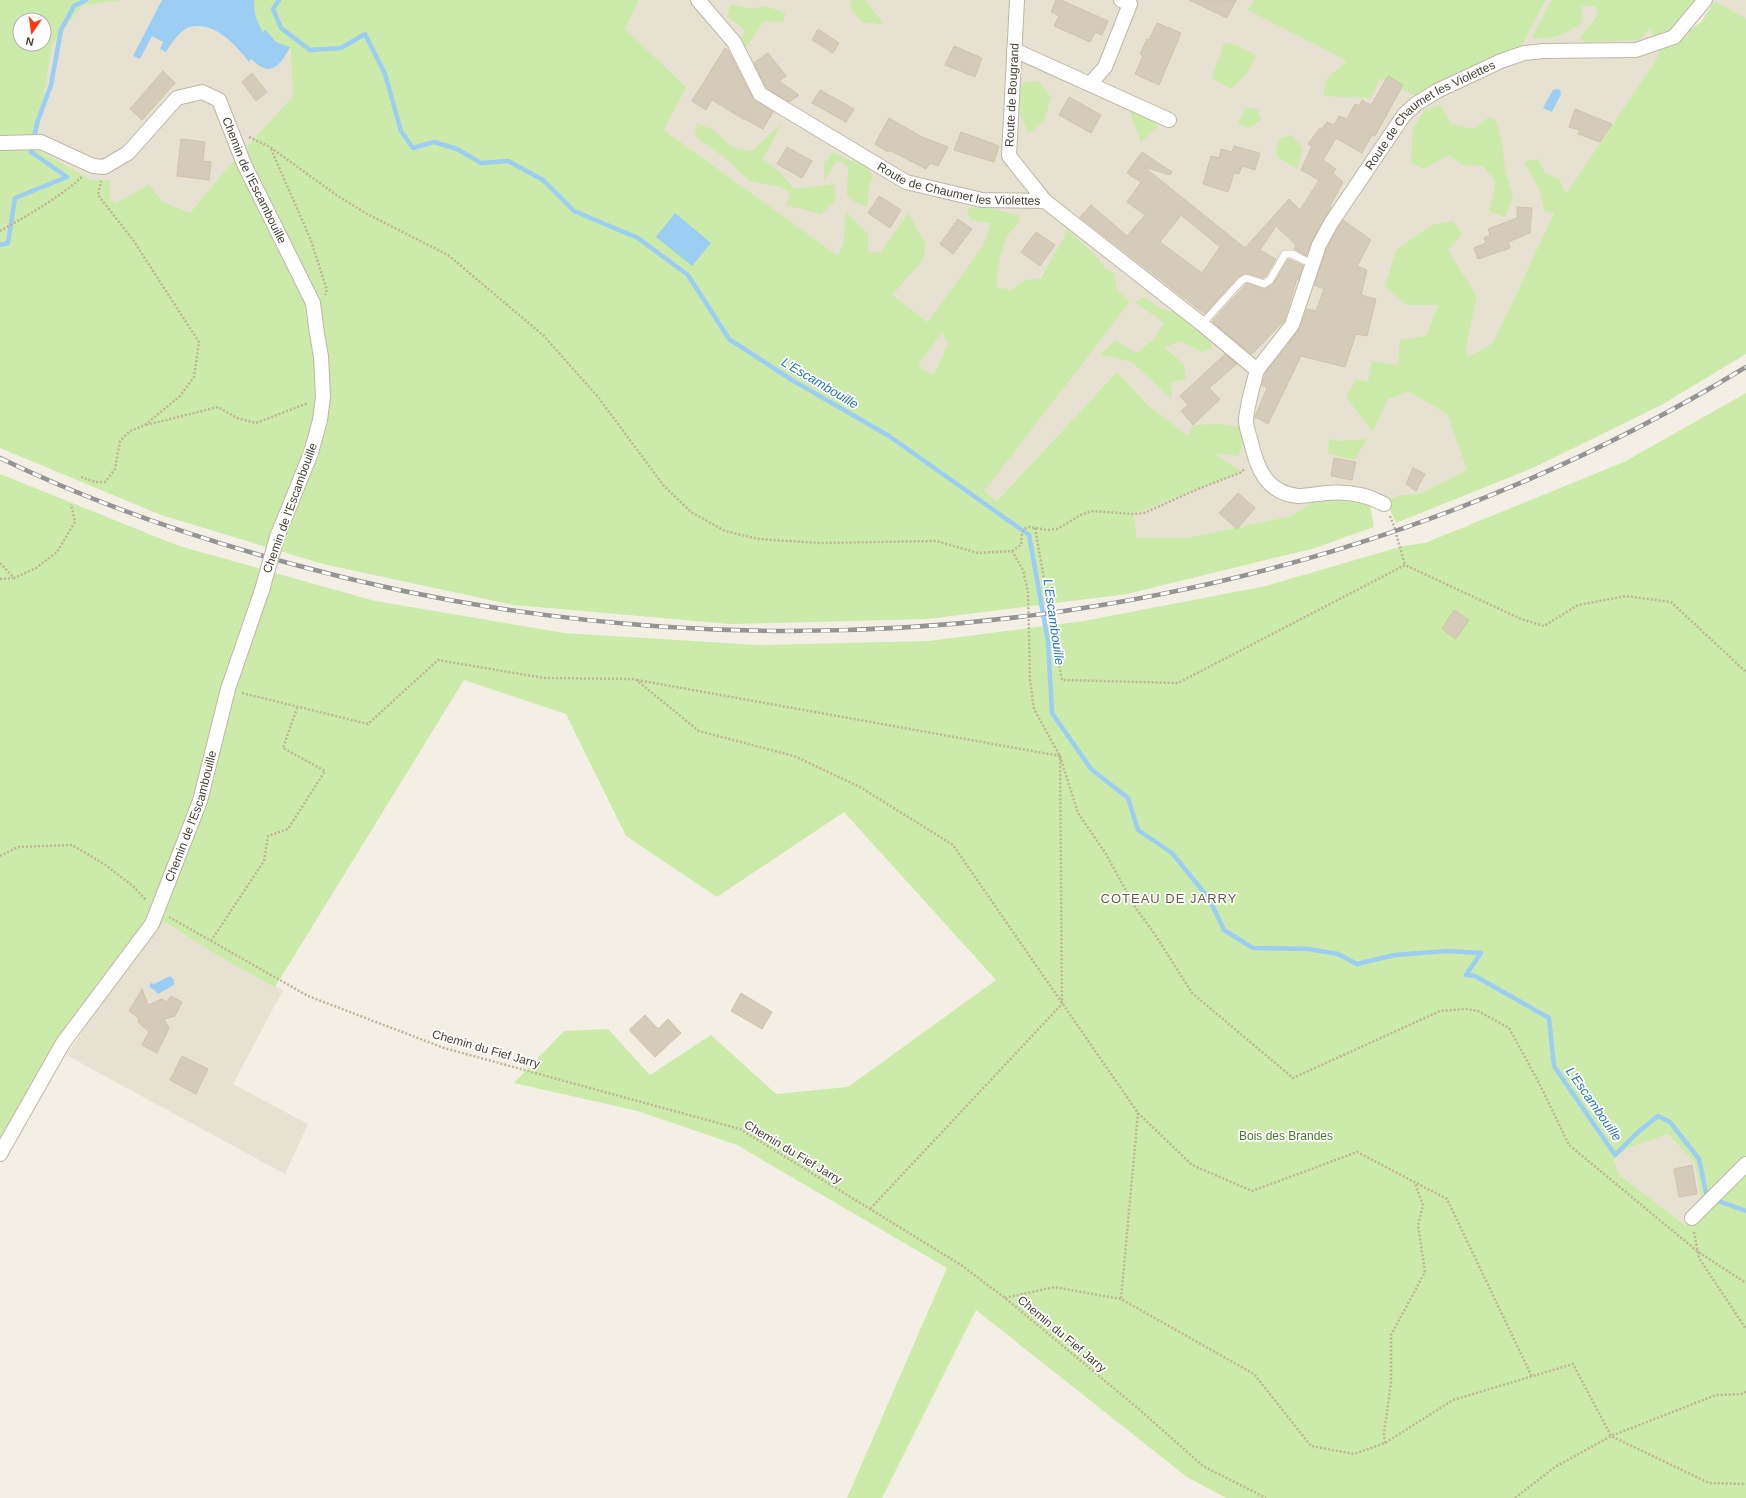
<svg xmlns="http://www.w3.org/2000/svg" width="1746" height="1498" font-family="Helvetica,sans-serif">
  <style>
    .residential { fill: #e7e1d2 }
    .green { fill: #cceaaa; fill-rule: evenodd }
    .water { fill: #9ccef4 }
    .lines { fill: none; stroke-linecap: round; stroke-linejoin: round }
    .stream { stroke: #9ccef4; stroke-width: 4.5 }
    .building { fill: #d5cbb9; stroke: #d0c3ac; fill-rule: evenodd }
    .lane-casing { stroke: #bfb7a6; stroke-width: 8 }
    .street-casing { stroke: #bfb7a6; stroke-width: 16 }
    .path { stroke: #c1b397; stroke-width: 2.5; stroke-dasharray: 2 2; stroke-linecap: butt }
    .lane { stroke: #fff; stroke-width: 7 }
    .street { stroke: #fff; stroke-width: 14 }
    .rail-casing { stroke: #949494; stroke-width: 4.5 }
    .rail { stroke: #fff; stroke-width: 3; stroke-dasharray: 9; stroke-linecap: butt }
    .street-bridge-casing { stroke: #bfb7a6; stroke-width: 16; stroke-linecap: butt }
    .street-bridge { stroke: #fff; stroke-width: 14 }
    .labels { text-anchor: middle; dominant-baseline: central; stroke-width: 3.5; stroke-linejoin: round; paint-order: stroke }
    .street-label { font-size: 12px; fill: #453f34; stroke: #fff }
    .park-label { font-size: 12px; fill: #437a24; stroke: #fff }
    .water-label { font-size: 13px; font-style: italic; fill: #2777b6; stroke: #fff }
    .neighbourhood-label { font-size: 13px; letter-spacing: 1px; fill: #695d4a; stroke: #fff }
  </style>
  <rect width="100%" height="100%" fill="#f3efe4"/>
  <path class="residential" d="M123,0H180L290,47L293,96L222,174L190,213L162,201L149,184L117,203L110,199V180H92L42,152L38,136L52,45L82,6Z
    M639,0H1254L1248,10L1518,53L1546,0H1605L1650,28L1659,51L1656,60L1554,213L1493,343L1468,357L1466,349L1477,296L1448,250L1453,221L1407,305L1438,304L1426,336L1398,365L1373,432L1388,399L1409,392L1447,414L1467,470L1419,494L1398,495L1386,501L1329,492L1291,516L1186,538H1137L1134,514L1242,472L1178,430L1148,405L1117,372L997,501L983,491L1130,302L1045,270L964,392L918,366L942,332L664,130L625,29Z
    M1713,0H1746V66L1710,7Z
    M164,921L215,954L283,990L233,1084L308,1124L285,1174L66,1055L142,946Z
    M1668,1134L1694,1162L1699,1181L1705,1211L1686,1226L1618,1174L1614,1159L1628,1148Z"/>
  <path class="green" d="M0,0H123L82,6L52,45L38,136L42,152L92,180H110V199L116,203L149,184L162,201L190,213L222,174L293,96L290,47L276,42L265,29L263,32C256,21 253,14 254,0H639L625,29L686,87L664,130L838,256L844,241L846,212L868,234V253L881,252L908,213L926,244L923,260L892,295L928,322L983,246L991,223L970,220L967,208L984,207L1018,215L1019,222L1007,236L999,260L996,287L1011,290L1025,280L1040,279L1065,236L1066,228L1094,254L1106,269L1114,273L1117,290L1130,302L984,491L997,501L1117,372L1148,405L1188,436L1193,425L1220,424L1241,427L1244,443L1238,456L1214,453L1242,472L1134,514L1137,538H1186L1291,516L1329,492L1358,493L1370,506L1374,527L1315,548L1127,594L928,619L730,624L514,605L323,564L161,515L0,448ZM20,20H44V44H20ZM942,332L948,345L934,375L918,366Z
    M851,0H865L884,24L863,23L850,8Z
    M1254,0H1546L1518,53L1416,96L1380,78L1371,98L1323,96L1327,78L1347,61L1248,10Z
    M1552,0H1700L1680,24L1654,39L1650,28L1640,40L1584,42L1580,37L1598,15L1596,6H1582V22C1565,36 1554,39 1532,38L1539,23Z
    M1715,1L1746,19V354L1663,404L1535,467L1396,523L1386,501L1398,495L1419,494L1467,470L1447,414L1409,392L1388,399L1373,432L1346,397L1356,379L1368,382L1372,361L1398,365L1400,340L1426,336L1438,305H1407L1385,287L1396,250L1432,225L1453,221L1462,234L1448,250L1477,296L1466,349L1468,357L1493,343L1554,213L1545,212L1539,188L1524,162L1538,159L1545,173L1559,179L1566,194L1656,60L1659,51L1701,22Z
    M731,4L751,9L765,6L786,13L783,22L764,21L744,50L740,44L745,30L727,16Z
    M1224,43L1234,44L1256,55L1248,72L1231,89L1212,78Z
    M1038,81L1051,97L1044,121L1029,133C1018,113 1015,104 1023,82Z
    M1127,105L1156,120L1159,124L1141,142Z
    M1441,105L1451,124L1473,129L1489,117L1496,120L1502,142L1505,169L1513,197L1505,217L1489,211L1496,182L1483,166L1463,165L1449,155L1424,169L1411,163L1413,128L1426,109Z
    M1245,108L1257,109L1261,120L1249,128L1238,123Z
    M697,123L715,131L732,147L752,151L782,123L763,159L782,174L794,189L835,184V201L821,214L786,205L790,193L781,187L750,181L724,157L695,136Z
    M1292,135L1303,149L1297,168L1276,156L1279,139Z
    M833,152L851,161L867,165L873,177L869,185L867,207L852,200L847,195L848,167L843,162H836L824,181V163Z
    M1144,297L1160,308L1176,313L1210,341L1212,348L1202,352L1179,341L1164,348L1184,364L1186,379L1170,383L1172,399L1132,362L1101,354L1115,340L1137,353L1153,340L1164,323L1135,302Z
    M1746,393V1498H1226L1187,1477L976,1310L882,1498H847L947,1268L737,1145L638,1111L514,1083L564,1031L608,1029L650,1075L711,1035L776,1094L848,1087L996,980L844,812L717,897L626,836L566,714L464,680L275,987L215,954L164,921L142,946L138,944L0,1145V474L179,546L375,601L564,633L758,645L929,641L1084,621L1266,586L1403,546L1425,543L1624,462ZM1668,1134L1694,1162L1705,1211L1686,1226L1618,1174L1614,1159L1628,1148Z
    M1329,439L1341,441L1367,439L1355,460L1328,454Z"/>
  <path class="water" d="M162,0H254C254,13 256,20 263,32L265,29L276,42L290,47C285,56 277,73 264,68C259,67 254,61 251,59L249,62C235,44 214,21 190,27C181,29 171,44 166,52L160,49L163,42L152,36L140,59L133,56Z
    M1556,89L1560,90L1561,94L1552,112L1543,108L1553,90Z
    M675,213L711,243L692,266L656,237Z
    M170,976L174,980V985L158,994L153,989L149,987L151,983L154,984Z"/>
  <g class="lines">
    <path class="stream" d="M279,0L273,9L281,28L310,50L341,48L365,34L385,74L401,131L413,148L434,142L457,149L481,163L508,161L543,180L574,211L638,238L688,275L729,339L792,380L889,436L1029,535L1048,641L1052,713L1091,769L1128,798L1138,830L1172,853L1210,900L1224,930L1253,948L1308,949L1338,954L1357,964L1394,955L1447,951L1481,953L1466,975L1475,976L1549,1018L1554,1066L1615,1155L1637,1133L1658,1116L1670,1122L1699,1159L1707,1197L1746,1211
      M0,245L8,243L15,198L67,177L31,152L37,123L51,85L61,30L74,6L86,0"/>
  </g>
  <path class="building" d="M1056,0H1061L1108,21L1102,35L1095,32L1090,42L1054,26L1059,16L1051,12Z
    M1189,0H1236L1227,18Z
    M1157,23L1181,33L1159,85L1135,74L1143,56L1140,54L1147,39L1149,40Z
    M818,29L839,43L833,53L812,40Z
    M954,46L982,58L975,77L945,65Z
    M725,48L728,50L753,98L773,112L763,129L745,119V120L712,100L706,110L692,101Z
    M768,53L786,76L779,81L799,95L789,102L766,88L754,63Z
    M163,71L175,83L142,120L130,109Z
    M252,73L267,92L256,101L242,82Z
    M1388,76L1403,85L1375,136L1372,135L1362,153L1336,138L1323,160L1336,169L1333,173L1343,182L1330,206L1331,207L1312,241L1306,256L1294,249L1296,245L1276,226L1260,250L1276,259L1266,276L1263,278L1246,273L1238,277L1205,314L1080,217L1091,205L1127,236L1145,215L1127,202L1141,182L1127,173L1142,152L1172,172L1170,175L1144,167L1245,248L1289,199L1300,210L1319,180L1301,170L1312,146L1308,144L1320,128L1322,129L1327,122L1334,125L1339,116L1347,119L1355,104L1359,106L1362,100L1371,105ZM1181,215L1220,247L1202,273L1160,242Z
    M820,90L854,109L846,122L812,103Z
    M1069,97L1101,115L1091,133L1059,115Z
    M1575,109L1612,124L1600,142L1578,134L1580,130L1569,127Z
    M889,118L922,137L948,147L938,166L930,163L926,169L889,150L888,152L875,144Z
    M961,132L999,146L994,162L954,150Z
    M181,139L205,142L203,161L211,162L209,180L177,176Z
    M1234,146L1260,153L1255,170L1242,166L1239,174L1234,173L1228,192L1203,184L1211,156L1219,158L1221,149L1232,152Z
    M787,147L812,161L802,178L777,164Z
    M879,196L901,210L890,228L868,213Z
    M1517,207L1532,208L1530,233L1508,242L1510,248L1478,259L1474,248L1486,243L1484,238L1490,235L1488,229L1517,218Z
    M958,219L972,229L953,254L940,244Z
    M1343,220L1371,240L1357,266L1367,270L1361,295L1376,299L1367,336L1356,334L1345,367L1301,356L1268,424L1255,417L1267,388L1262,385L1264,378L1267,371L1299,330L1307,309L1316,311L1324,289L1314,285L1327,248Z
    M1036,232L1055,245L1040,266L1021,252Z
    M1288,259L1303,265L1299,279H1297L1284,321L1252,354L1250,353L1213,322L1214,320H1213L1247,283L1264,289L1273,284Z
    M1225,354L1237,364L1209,388L1220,399L1193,425L1181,411L1188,405L1180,396Z
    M1334,458L1356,462L1352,480L1331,476Z
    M1413,468L1425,474L1416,491L1406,484Z
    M1238,493L1255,508L1237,529L1219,513Z
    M1454,610L1469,620L1456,639L1442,629Z
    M142,989L148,1005L162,999L167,1002L171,996L182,1002L175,1016L164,1019L169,1028L157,1053L142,1045L149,1032L138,1022L139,1018L129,1011Z
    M741,993L772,1012L762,1029L731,1011Z
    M645,1015L658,1029L668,1019L681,1033L655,1057L629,1030Z
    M182,1056L208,1069L196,1094L170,1080Z
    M1692,1165L1697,1194L1679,1197L1674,1169Z"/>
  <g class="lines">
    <defs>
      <path id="lane" d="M1202,324L1241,281L1246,278L1264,284L1270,280L1285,254H1292L1312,264"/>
      <g id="street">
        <path id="s1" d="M698,0L734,42L760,94L906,182L982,200L1045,201L1202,324L1257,370L1292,325L1319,245L1331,223L1404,115L1416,104L1437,91L1501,61L1524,53L1544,51L1636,50L1674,37L1705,0"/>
        <path d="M1017,0L1009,156L1045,201"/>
        <path d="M1014,50L1169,120"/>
        <path d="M1091,83L1105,67L1130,4L1121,0"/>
        <path id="s2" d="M0,143L41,142L93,166L104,167L128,153L177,98L202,92L219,100L244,164L313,303L317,334L321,356L323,397L320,420L311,453L277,537"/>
        <path d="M1257,370C1253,386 1247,404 1246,421C1246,427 1249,435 1251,442C1257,469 1267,493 1298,496C1307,496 1317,494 1326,493C1347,491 1366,494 1384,504"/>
        <path id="s3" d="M0,1154L63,1043L152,924L200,801L228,689L262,590"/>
        <path d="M1692,1218L1746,1164"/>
      </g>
    </defs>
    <use href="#lane" class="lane-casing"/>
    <use href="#street" class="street-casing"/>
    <path class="path" d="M249,137L270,147L335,194L367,214L448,255L544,336L598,397L664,486L691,512L725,531L758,539L820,543L936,541L978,553L1012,551L1023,570L1028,592L1030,680L1034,709L1060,756L1078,813L1106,854L1135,907L1156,936L1192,993L1293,1078L1440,1011L1466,1009L1478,1011L1509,1028L1539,1083L1569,1145L1697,1251L1746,1283
      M271,149L310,238L327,290L325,295
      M0,231C28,215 59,198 83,176
      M146,425L218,407L237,418L256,423L308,403
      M81,477L95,482H105L115,469L120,441L130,431L145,425L180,396L194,377L199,342L133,240L98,195L101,181
      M1390,516L1394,526L1405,565
      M1035,528L1062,680L1178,683L1405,565L1521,619L1544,626L1578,605L1626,596L1671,602L1746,672
      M1012,551L1021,545L1022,533L1024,529L1029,527L1048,530L1057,529L1081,515L1091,511L1134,514L1144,513L1198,489L1242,472L1244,469
      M0,563L14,578L36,568L57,552L75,522L71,504
      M0,579L13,578
      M637,680L1060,756L1062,1004L870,1209
      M242,693L368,724L438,660L544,678L635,679L699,731L794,756L860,787L953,845L1138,1113L1121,1299
      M0,856L18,847L72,845L104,864L133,886L146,900
      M169,917L308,996L444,1048L740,1129L961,1265L1005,1298L1140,1410L1203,1466L1266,1498
      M211,941L264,861L268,836L288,829L325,771L283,748L297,708
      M1138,1113L1192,1165L1252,1191L1357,1152L1447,1199L1532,1377
      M1694,1232L1699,1258L1746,1329
      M1005,1298L1054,1287L1121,1299L1254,1374L1311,1446L1354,1454L1385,1443L1453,1400L1573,1364L1611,1436L1709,1483L1746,1484
      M1385,1443L1384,1434L1391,1383V1335L1425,1272L1418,1225L1423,1205L1415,1183
      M1515,1498L1555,1467L1611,1436L1716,1395L1743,1394L1746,1391"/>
    <use href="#lane" class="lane"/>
    <use href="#street" class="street"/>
    <defs>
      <path id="rail" d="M0,458C93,503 192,537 292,564C779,698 1314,630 1746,367"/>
    </defs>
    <use href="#rail" class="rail-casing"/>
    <use href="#rail" class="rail"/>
    <defs>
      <path id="street-bridge" d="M262,590L277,537"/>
    </defs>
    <use href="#street-bridge" class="street-bridge-casing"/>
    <use href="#street-bridge" class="street-bridge"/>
  </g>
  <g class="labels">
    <g class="street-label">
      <text transform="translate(1012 95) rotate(-87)">Route de Bougrand</text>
      <text stroke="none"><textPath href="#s1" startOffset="1013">Route de Chaumet les Violettes</textPath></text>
      <text stroke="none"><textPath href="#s2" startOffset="343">Chemin de l'Escambouille</textPath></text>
      <text stroke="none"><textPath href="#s1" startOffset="336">Route de Chaumet les Violettes</textPath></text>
      <text transform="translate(290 508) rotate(-70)">Chemin de l'Escambouille</text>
      <text stroke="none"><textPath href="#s3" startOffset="391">Chemin de l'Escambouille</textPath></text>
      <text transform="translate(486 1049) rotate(16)">Chemin du Fief Jarry</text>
      <text transform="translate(793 1152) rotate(31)">Chemin du Fief Jarry</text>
      <text transform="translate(1062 1334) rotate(40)">Chemin du Fief Jarry</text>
    </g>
    <g class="park-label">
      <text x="1286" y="1136">Bois des Brandes</text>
    </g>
    <g class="water-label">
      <text transform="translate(820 383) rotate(31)">L'Escambouille</text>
      <text transform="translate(1054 622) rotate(82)">L'Escambouille</text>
      <text transform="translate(1594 1104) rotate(55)">L'Escambouille</text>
    </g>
    <g class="neighbourhood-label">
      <text x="1169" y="898">COTEAU DE JARRY</text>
    </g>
  </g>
  <g transform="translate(32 32) rotate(193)"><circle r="19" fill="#ffffff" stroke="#b5b2ae"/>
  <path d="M0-3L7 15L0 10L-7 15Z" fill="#ff390f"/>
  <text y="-6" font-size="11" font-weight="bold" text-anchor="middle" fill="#453f34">N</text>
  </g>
</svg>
